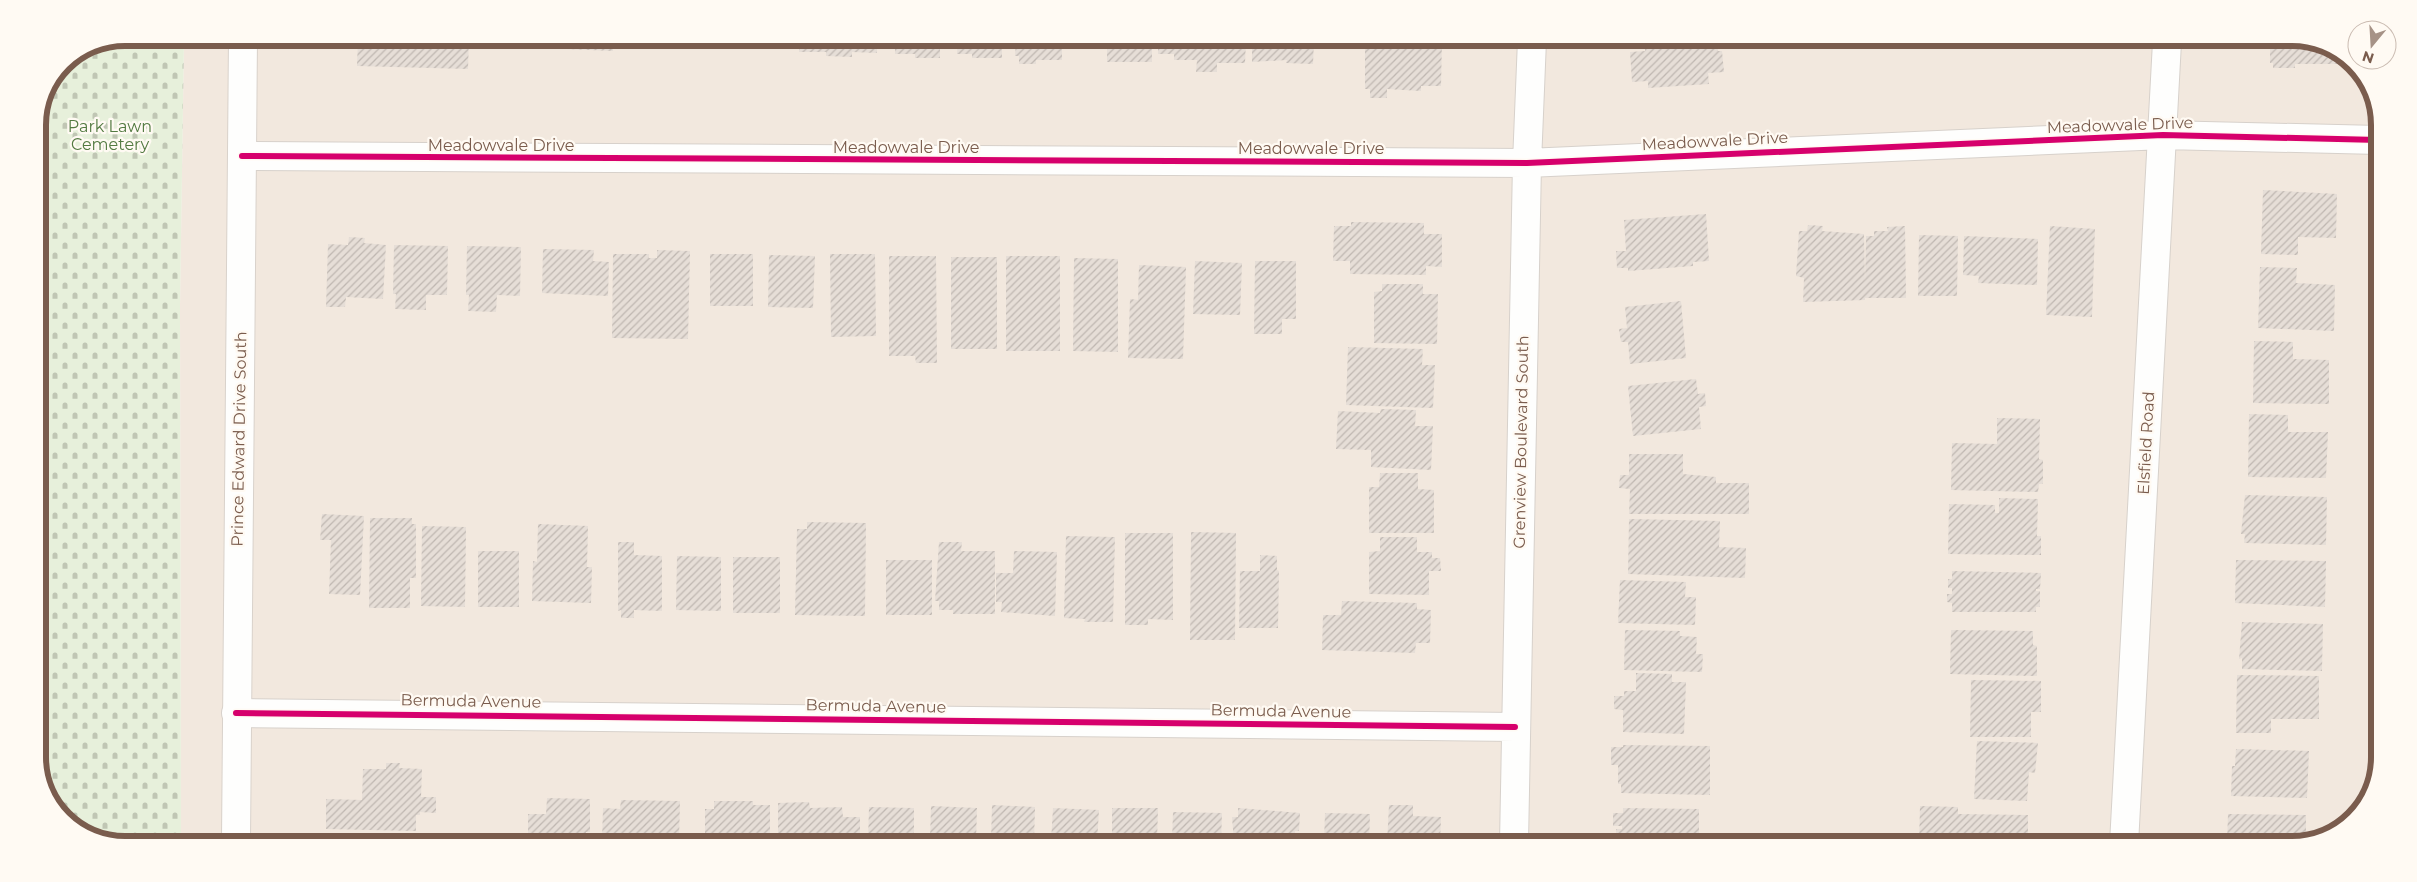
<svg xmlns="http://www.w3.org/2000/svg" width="2417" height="882" font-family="Montserrat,sans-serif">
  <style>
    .residential { fill: #f2e8de }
    .cemetery { fill: url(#cemetery-stones) }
    .building { fill: url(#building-hatch) }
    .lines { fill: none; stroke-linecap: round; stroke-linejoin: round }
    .street-casing { stroke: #d7d1cb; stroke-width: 30 }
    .secondary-casing { stroke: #d9d2cb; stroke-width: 30 }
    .street { stroke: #fefefd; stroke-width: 28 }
    .secondary { stroke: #fefefd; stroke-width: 28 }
    .cycleway-casing { stroke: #fffaf3; stroke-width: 9 }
    .cycleway { stroke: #d6006c; stroke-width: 6 }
    .labels { text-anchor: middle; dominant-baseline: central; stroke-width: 4.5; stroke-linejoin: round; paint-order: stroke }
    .street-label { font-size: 16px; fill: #7a5c4d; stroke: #fffaf3 }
    .park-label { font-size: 16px; fill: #537a41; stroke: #fffaf3 }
    .rim { fill: none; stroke: #7a5c4d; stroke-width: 6 }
  </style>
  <defs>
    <pattern id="cemetery-stones" width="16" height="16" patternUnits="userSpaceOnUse" patternTransform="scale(1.25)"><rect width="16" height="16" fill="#e7f0db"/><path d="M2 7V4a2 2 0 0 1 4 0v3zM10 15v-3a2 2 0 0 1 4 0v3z" fill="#c0c6b4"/></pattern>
    <pattern id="building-hatch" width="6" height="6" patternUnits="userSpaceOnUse" patternTransform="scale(1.25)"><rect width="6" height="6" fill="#e6ded7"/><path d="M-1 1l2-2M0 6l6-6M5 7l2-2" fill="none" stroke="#bfb7b1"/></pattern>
  </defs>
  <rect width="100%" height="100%" fill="#f9f5f0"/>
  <path class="residential" d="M184,38L2320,42L2361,72L2379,119L2375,785L2345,827L2292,844L181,840L180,306Z"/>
  <path class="cemetery" d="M125,38H184L180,306L181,840H97L56,810L38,763V120L63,63L92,44Z"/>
  <path class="building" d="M358,38H469L468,69L357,66Z
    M543,38L613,39V51L543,48Z
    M617,39H681V42Z
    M703,39H770V43L703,41Z
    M799,39H877V53L852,52V57L826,56V52H799Z
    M895,39H940V58H915V54H895Z
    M958,39H1002V58H972V54H957Z
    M1016,39H1062V60H1036V64H1019V56H1015Z
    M1107,40H1152V62H1107Z
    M1158,40H1246L1245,63H1217V72H1196L1197,60H1174V54H1158Z
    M1252,40H1314L1313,64L1286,63L1287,60L1252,62Z
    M1365,40H1442L1441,86H1421V91L1387,89V98H1370V89H1365Z
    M1702,41L1717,42L1718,51H1722L1724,72L1708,73L1709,84L1648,88V81L1632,82L1630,52L1645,51V45Z
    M2270,42H2320L2347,64H2295V68H2273V63H2270Z
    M2263,190L2337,194L2336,238L2298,237V255L2261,254Z
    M1706,214L1709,261L1693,262V266L1628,271V268H1617L1616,251H1626L1624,220Z
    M1351,222L1424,223V234H1442V267L1426,266V275L1350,274V261H1333L1334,226H1351Z
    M1808,225L1823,226L1822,231L1864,234L1865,282L1866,236H1874V231H1888L1887,227L1905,226L1906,298H1865V300L1803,302L1804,278L1796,276L1799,231H1807Z
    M2050,226L2095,229L2092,317L2046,315Z
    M1919,235L1958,236L1957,296H1918Z
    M1964,236L2038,239L2037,285L1978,283L1979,276L1963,275Z
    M349,237L365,238L364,243L386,245L383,299L346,297L345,307H326L328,244L348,245Z
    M394,245L448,246L447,295H426V310L395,309L396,294H393Z
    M467,246L521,247L520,296L497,295L496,312L468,311L469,295H466Z
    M543,249L594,250L593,261L609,262L608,296L542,293Z
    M657,250L690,251L688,339L612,338L613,254H649V258H657Z
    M710,254H753V306H710Z
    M830,254H875L876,336L831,337Z
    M769,255L815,256L813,308L768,307Z
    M889,256H936L937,363H916L915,356H889Z
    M1006,256H1060V351H1006Z
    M951,257H997V349H951Z
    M1074,258L1118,259V352L1073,351Z
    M1195,261L1242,263L1240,315L1193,314Z
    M1255,261H1296V319H1282V334H1254Z
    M1139,265L1186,267L1183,359L1128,358L1130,299L1138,300Z
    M2260,267L2297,268L2296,283L2335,285L2334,331L2258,328Z
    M1382,284H1423V294H1438L1437,344L1374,343V292L1382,291Z
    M1681,301L1686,358L1630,364L1628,342H1621L1619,329L1627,328L1625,307Z
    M2254,341L2293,342V359L2329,360V404L2253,403Z
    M1348,347L1423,349L1422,365H1435L1433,408L1346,405Z
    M1696,379L1698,394L1705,393L1706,406L1699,407L1701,429L1633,436L1628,386Z
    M1381,409L1416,410L1415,426H1433L1431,470L1371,467V450L1336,449L1338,411L1380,413Z
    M2249,414L2288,415V432H2328L2326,478L2248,477Z
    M1997,418L2040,419L2039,459L2043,460V484H2039L2038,492L1951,490L1952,443L1997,444Z
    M1629,454H1683V474L1716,477V483H1749V514H1629L1630,489L1619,488L1620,475H1629Z
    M1380,473H1418V489L1434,490V533H1369V487H1379Z
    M2245,495L2327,497L2326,545L2244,543L2245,534H2241Z
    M1999,498L2038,499L2037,536H2041V555L1948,554L1949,504L1995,505V513H1999Z
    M322,514L364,516L360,595L329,594L331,540H320Z
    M370,518H412V524H416V578H410V608H369Z
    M1629,519L1720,521L1719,547L1746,548L1745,578L1628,574Z
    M807,522L866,523L865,616L795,615L797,529H807Z
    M538,524L588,526L587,567H592L591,603L532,601L533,561L537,562Z
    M422,526L466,527L465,607L421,606Z
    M1191,532L1236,533L1235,640H1190Z
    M1125,533H1173V620L1148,619V625H1125Z
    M1066,536L1115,537L1113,622H1084L1085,619L1064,618Z
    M1380,537H1417V552H1432V558H1440L1441,571H1429V595L1369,594V552L1380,551Z
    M618,542H634V555L662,556V611L634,610V618H621V610L618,611Z
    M939,542H962L961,551H995V614H953V610H939V601H935Z
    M478,551H519V607H478Z
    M1014,551L1057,552L1055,616L1001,612L1002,602H996V573H1013Z
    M1260,555L1277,556V570L1279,571L1278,628H1239L1240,571H1260Z
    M677,556L721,557V611L676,610Z
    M733,557H780V613H733Z
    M886,560H932V615H886Z
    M2236,560L2326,561L2325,607L2235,603Z
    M1952,571L2041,573L2040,589H2036V591H2040V607H2036V612H1952V603L1947,602V594H1952V588H1948V579H1952Z
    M1620,580L1686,582L1685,597H1696L1695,625L1618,623Z
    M1342,601L1417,603V609L1431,610L1430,643H1416L1415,653L1322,650L1323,615H1341Z
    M2242,622L2323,624L2322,671L2242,669V658L2239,659Z
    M1625,630L1680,631V636L1697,637L1696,654H1703L1702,672L1624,670Z
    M1951,630L2033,631V645L2037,646V676L1950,674Z
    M1636,673L1672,674V682H1686L1684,734L1623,732V710L1614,709V696H1624V691H1636Z
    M2237,675L2319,676V719H2271V733H2236Z
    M1971,680L2041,681V712H2031V737H1970Z
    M1977,741L2038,743L2035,773L2029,772L2027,801L1974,799Z
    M1623,745L1710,746V795L1621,793V784H1618V765H1611V747H1623Z
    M2236,749L2309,751L2307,798L2231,796L2232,766H2235Z
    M386,763H400L399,768L422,769L421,797H436V813L420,812V815H416V831L326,829V799L362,800L363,769H386Z
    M547,798L590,799V832H586V841H528V814H546Z
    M621,800L680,801L679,841H602L603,808L620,809Z
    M714,801H753V805H770V841H705V809H714Z
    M809,802L810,808L842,807L843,817H860V842L778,841V803Z
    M992,805L1035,807L1034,842H991Z
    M1389,805H1413V816L1441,817L1440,843H1387Z
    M931,806L977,808L976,842H930Z
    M1920,806L1958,807V814L2028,815V844H1919Z
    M869,807L914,808V842H868Z
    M1053,808L1099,810L1097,842H1051Z
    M1112,808H1158L1157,842H1112Z
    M1238,808L1300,813L1299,831H1295V842H1234L1232,817H1238Z
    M1623,808L1699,809V843H1616V829H1622V826H1613V813H1623Z
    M1173,812L1222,813L1221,842H1172Z
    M1325,813L1370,814L1369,843L1324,842Z
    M2228,814L2306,815V840L2292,844H2227Z"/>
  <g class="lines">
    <defs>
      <path id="street" d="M242,156L1527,163L2163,135L2379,140
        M236,713L1515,727
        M1514,843L1527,163L1532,40
        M2124,844L2167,42"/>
      <path id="secondary" d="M236,840L243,38"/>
    </defs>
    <use href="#street" class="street-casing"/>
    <use href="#secondary" class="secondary-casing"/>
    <use href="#street" class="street"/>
    <use href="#secondary" class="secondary"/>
    <defs>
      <path id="cycleway" d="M242,156L1527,163L2163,135L2379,140
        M236,713L1515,727"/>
    </defs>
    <use href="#cycleway" class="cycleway-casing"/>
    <use href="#cycleway" class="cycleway"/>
  </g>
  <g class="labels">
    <g class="street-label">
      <text transform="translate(2120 125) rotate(-2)">Meadowvale Drive</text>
      <text transform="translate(1715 141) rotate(-3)">Meadowvale Drive</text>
      <text x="501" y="145">Meadowvale Drive</text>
      <text x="906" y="147">Meadowvale Drive</text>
      <text x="1311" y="148">Meadowvale Drive</text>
      <text transform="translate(239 439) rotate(-89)">Prince Edward Drive South</text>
      <text transform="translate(1521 442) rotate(-89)">Grenview Boulevard South</text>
      <text transform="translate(2146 443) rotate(-87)">Elsfield Road</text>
      <text transform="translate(471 701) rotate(1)">Bermuda Avenue</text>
      <text transform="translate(876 706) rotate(1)">Bermuda Avenue</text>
      <text transform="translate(1281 711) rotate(1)">Bermuda Avenue</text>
    </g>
    <g class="park-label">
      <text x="110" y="126">Park Lawn<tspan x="110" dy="18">Cemetery</tspan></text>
    </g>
  </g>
  <path d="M0 0H2417V882H0ZM125 46H2292A79 79 0 0 1 2371 125V757A79 79 0 0 1 2292 836H125A79 79 0 0 1 46 757V125A79 79 0 0 1 125 46Z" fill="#fffaf3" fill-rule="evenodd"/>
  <path class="rim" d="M125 46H2292A79 79 0 0 1 2371 125V757A79 79 0 0 1 2292 836H125A79 79 0 0 1 46 757V125A79 79 0 0 1 125 46Z"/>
  <g transform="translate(2372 45) rotate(198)"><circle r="24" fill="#fffaf3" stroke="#cabbb1"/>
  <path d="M0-4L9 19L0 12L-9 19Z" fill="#a69286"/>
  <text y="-8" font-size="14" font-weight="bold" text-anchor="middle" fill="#7a5c4d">N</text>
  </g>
</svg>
